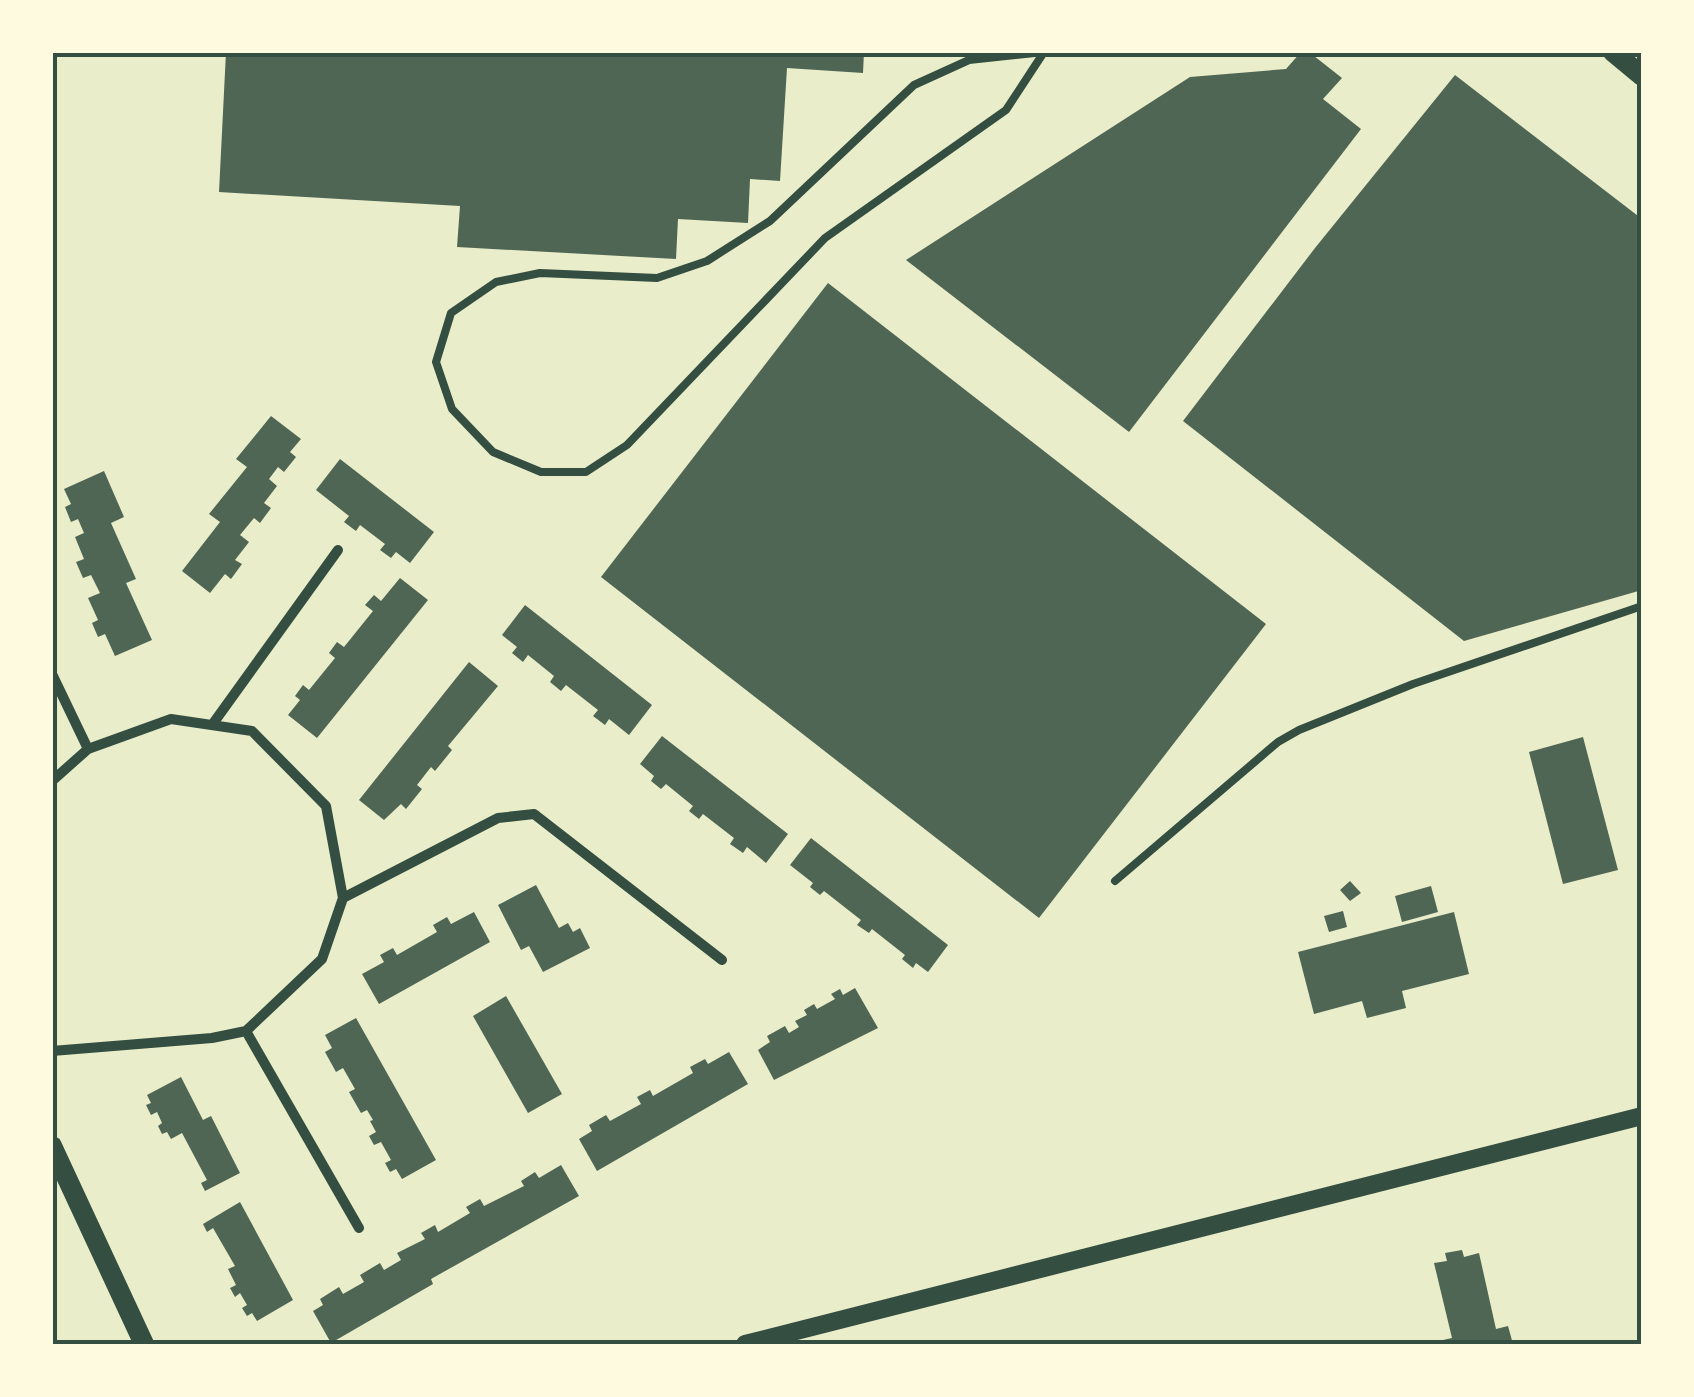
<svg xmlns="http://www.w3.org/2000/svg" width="1694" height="1397" font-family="Lato,sans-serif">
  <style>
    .building { fill: #4f6655 }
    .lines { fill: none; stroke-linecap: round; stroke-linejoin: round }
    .service { stroke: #344e41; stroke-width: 8 }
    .minor { stroke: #344e41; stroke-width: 10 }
    .tertiary { stroke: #344e41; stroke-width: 18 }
    .secondary { stroke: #344e41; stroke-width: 20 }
    .neatline { fill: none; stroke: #344e41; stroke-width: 4 }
  </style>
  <rect width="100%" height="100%" fill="#e9edc9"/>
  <path class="building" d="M226,52H864L863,73L787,68L780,181L750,179L748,223L678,219L676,259L457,247L460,206L219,192Z
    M1301,52H1309L1342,78L1323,99L1361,129L1129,432L906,260L1190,77L1286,69Z
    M1455,75L1642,219V590L1464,641L1183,421L1315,248Z
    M828,283L1266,624L1039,918L601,577Z
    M271,416L301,439L290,452L296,457L284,472L278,467L269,479L277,486L264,503L271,508L260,523L254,518L240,535L249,542L235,560L242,564L231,579L225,574L210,593L182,571L220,522L209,514L247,467L236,459Z
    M340,459L434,532L410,563L396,552L391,558L380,550L385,544L360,525L356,531L344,522L349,516L316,490Z
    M104,471L124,517L111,523L136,579L126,583L152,640L115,656L105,634L98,637L92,623L98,620L88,598L100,593L91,575L83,578L76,562L84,559L75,537L84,533L78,519L71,522L65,507L71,504L64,489Z
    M400,578L428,600L317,738L288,715L300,700L295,696L303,685L309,690L335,658L329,653L337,642L344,647L373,611L365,605L374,595L381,601Z
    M525,605L652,705L629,735L609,719L605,725L593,716L598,710L566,685L561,691L550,682L554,676L528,655L523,662L512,653L517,647L502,635Z
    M469,662L498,686L448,746L452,750L435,771L431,767L417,785L422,789L406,809L401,804L384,820L359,800Z
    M662,736L788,834L766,863L747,847L743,853L730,844L734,838L703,814L699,819L689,811L693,806L666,784L661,789L651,781L654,776L640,764Z
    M1583,737L1618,870L1563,884L1529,752Z
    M811,838L948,945L928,972L916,963L913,968L902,959L905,955L872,929L869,933L857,925L861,920L824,891L820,895L810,887L813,883L790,865Z
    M1350,881L1361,893L1350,901L1340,890Z
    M536,885L559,928L568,923L573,932L580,928L590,948L543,972L529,946L521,950L498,905Z
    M1431,886L1438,912L1402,922L1395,896Z
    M1343,911L1347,927L1329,932L1324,916Z
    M474,912L490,942L379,1004L362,974L384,962L380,955L393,948L397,955L437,932L433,925L447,917L451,924Z
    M1454,912L1469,974L1402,991L1406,1008L1367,1018L1362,1001L1314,1014L1298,952Z
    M855,988L878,1028L774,1080L758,1050L770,1042L767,1036L785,1026L789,1033L799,1027L795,1021L807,1015L804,1010L814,1004L817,1009L835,999L831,994L840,989L843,995Z
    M506,996L562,1094L528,1113L473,1016Z
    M356,1018L436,1160L402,1179L396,1169L390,1172L385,1163L391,1160L381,1142L374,1145L369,1136L376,1132L370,1121L373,1120L367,1110L361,1113L349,1092L355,1089L343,1068L336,1072L325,1052L332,1048L325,1035Z
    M729,1052L748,1084L597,1171L579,1139L592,1131L589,1125L606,1115L610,1121L641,1104L637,1097L650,1090L653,1096L693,1073L690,1067L705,1059L708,1064Z
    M181,1077L203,1120L211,1116L240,1173L205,1191L201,1183L207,1180L182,1133L171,1139L167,1132L162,1134L158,1126L162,1123L157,1112L151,1115L146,1105L151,1103L147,1095Z
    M561,1165L579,1196L431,1279L433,1284L331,1343L313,1311L323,1305L320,1299L339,1287L343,1294L364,1282L360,1275L380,1263L384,1270L401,1260L397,1253L425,1239L421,1233L435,1225L438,1232L470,1213L466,1207L480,1199L484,1206L524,1186L521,1181L535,1172L539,1178Z
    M240,1202L293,1300L257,1321L252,1313L247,1316L242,1308L247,1305L240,1293L235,1297L230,1288L236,1285L228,1269L235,1266L213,1228L207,1232L203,1224Z
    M1462,1250L1464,1257L1479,1253L1496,1329L1508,1326L1513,1344H1444L1443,1340L1452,1338L1434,1263L1447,1261L1445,1253Z"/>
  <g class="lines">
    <path class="service" d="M1044,52L1006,110L825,238L627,445L586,472H541L493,452L452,409L436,362L451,313L496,282L540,273L657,278L707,261L770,221L914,85L969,60Z
      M1115,881L1278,742L1299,730L1413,684L1642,606"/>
    <path class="minor" d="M52,674L88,749
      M212,725L338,550
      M52,781L88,749L171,719L252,731L326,806L343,898L322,959L246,1031L212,1038L52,1051
      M343,898L498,818L534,814L722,960
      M246,1031L359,1228"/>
    <path class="tertiary" d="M745,1344L1642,1116"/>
    <path class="secondary" d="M1613,52L1642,76
      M52,1146L144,1344"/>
  </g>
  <rect width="1694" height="1397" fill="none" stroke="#fefae0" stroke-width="110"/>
  <rect x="55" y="55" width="1584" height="1287" class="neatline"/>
</svg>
